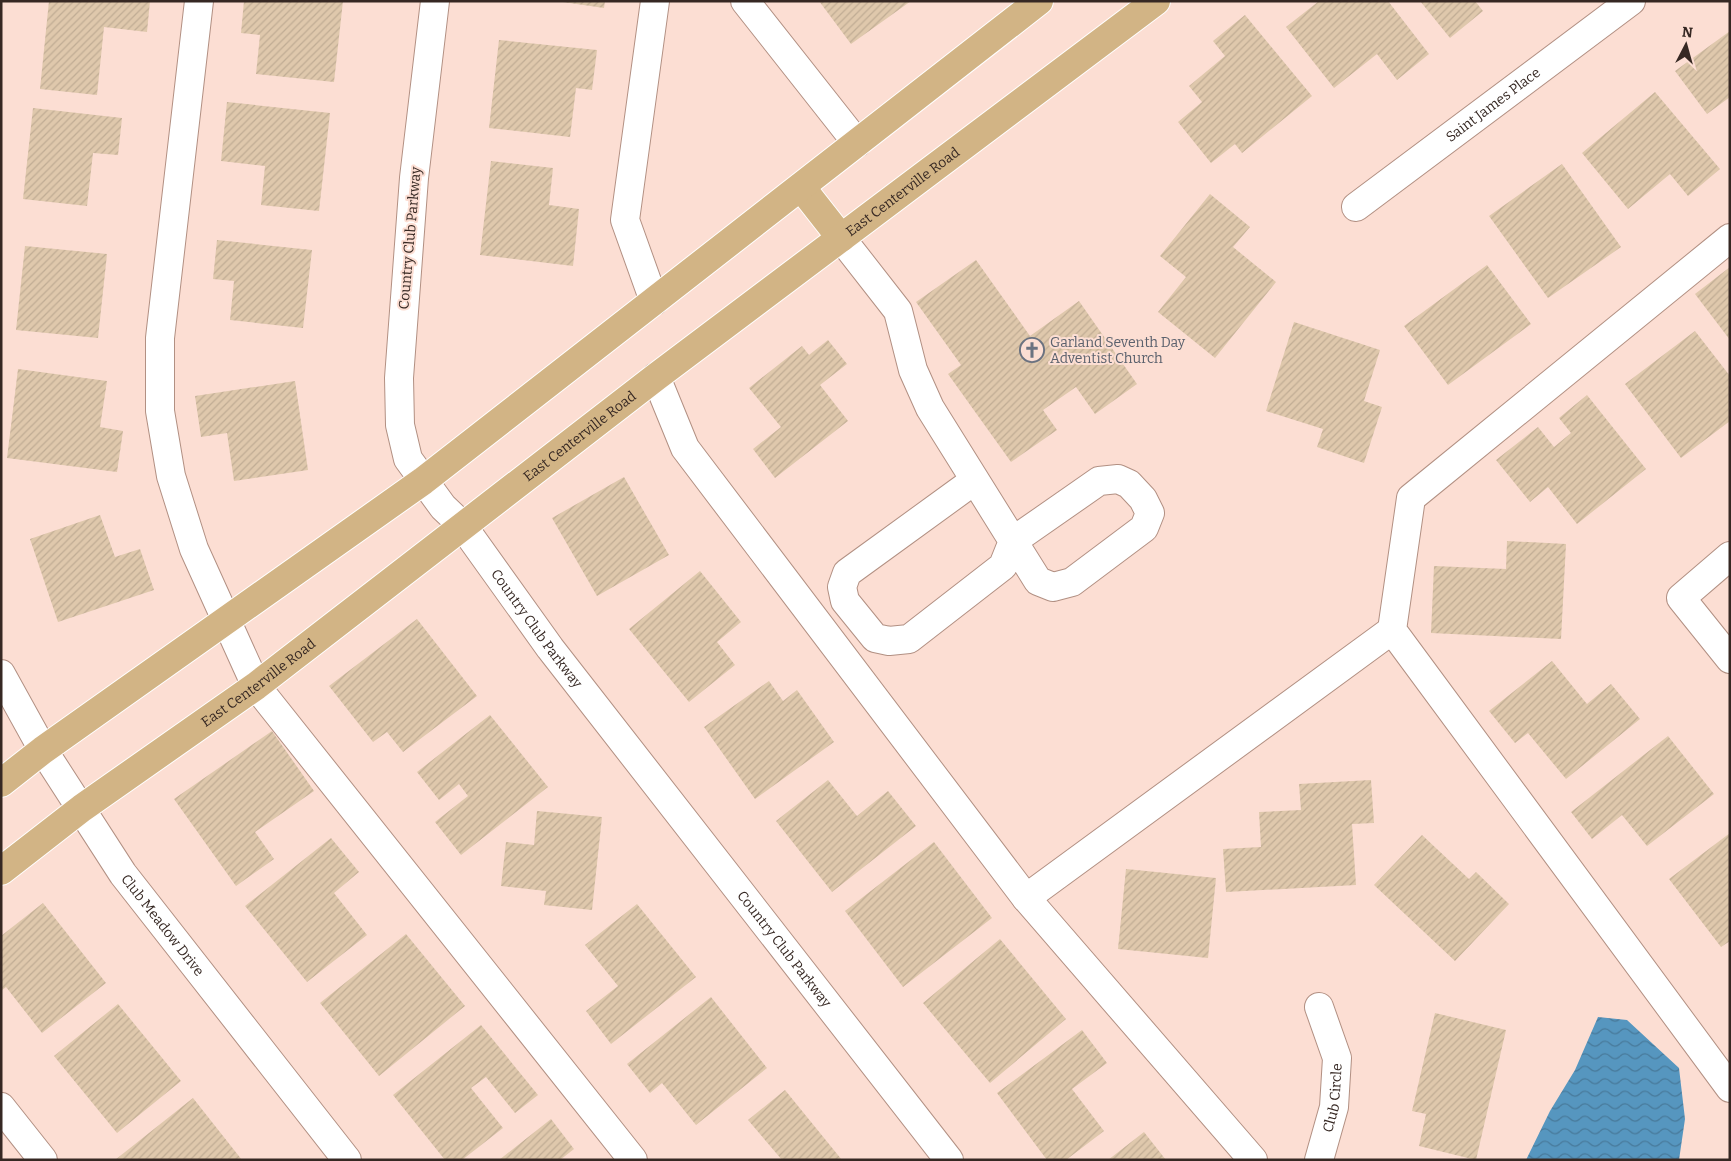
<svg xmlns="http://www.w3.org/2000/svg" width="1731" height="1161" font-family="Bitter,serif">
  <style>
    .water { fill: url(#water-waves) }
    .building { fill: url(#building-hatch) }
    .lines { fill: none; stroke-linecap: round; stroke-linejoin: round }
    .minor-casing { stroke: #b29083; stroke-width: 30 }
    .major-casing { stroke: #fff; stroke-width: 30 }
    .minor { stroke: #fff; stroke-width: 28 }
    .major { stroke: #d2b485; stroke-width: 28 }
    .labels { text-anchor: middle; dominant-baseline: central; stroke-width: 4; stroke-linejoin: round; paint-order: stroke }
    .street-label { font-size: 14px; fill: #362823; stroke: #fcded3 }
    .worship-label { font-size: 14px; fill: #5b616d; stroke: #fcded3; text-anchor: start }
  </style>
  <defs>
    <pattern id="water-waves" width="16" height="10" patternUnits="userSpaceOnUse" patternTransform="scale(1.25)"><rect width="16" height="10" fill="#5696bf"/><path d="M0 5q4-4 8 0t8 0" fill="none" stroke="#487a9b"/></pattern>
    <pattern id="building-hatch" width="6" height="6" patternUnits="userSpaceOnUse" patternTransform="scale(1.25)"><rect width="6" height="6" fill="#dfc8ac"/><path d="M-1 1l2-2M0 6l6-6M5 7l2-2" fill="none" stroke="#c0ac94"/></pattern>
  </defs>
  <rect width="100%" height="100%" fill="#fcded3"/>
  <path class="water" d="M1598,1017L1627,1020L1679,1068L1685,1119L1679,1160H1526L1550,1111L1575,1070Z"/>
  <path class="building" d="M49,1H150L147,32L104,27L97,95L40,89Z
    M244,1H343L334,82L256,74L260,35L241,33Z
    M556,1H605L604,8Z
    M819,1H911L851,44Z
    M1319,1H1388L1429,54L1397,80L1377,54L1334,88L1286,27Z
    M1420,1H1475L1483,11L1450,38Z
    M1245,15L1312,96L1242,153L1235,144L1211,163L1178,122L1202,102L1189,86L1225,56L1213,41Z
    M1730,31V97L1707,114L1675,71Z
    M499,40L597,50L592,90L576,88L570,137L489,128Z
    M1655,92L1720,169L1688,196L1670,174L1628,209L1582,153Z
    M227,102L330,113L319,211L261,205L265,166L221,161Z
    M33,108L122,118L118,155L93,153L87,206L23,199Z
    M491,161L553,168L549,205L579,209L573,266L480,255Z
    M1562,164L1621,247L1548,298L1489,216Z
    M1210,194L1250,227L1233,247L1276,282L1215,358L1158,312L1186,277L1160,256Z
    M217,240L312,250L303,328L230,320L234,281L213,279Z
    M25,246L107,254L98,338L16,330Z
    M976,260L1030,336L1079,301L1137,384L1095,414L1076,387L1043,410L1057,430L1011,462L948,374L961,365L916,302Z
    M1487,265L1531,324L1448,385L1404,326Z
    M1730,267V340L1695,294Z
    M1294,322L1380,350L1364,401L1382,407L1364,463L1317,447L1323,429L1266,411Z
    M1695,331L1730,376V421L1681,458L1625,384Z
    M828,340L847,364L820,385L848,421L775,478L753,449L781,427L749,388L802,346L809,355Z
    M18,369L107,381L100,427L123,431L117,472L7,458Z
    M295,381L308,470L234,481L227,433L201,437L195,396Z
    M1587,395L1646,469L1577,524L1548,487L1530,502L1496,460L1538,427L1554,447L1571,433L1559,418Z
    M624,477L669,555L597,596L552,518Z
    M100,515L115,557L140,549L154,590L58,622L30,539Z
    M1507,541L1566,544L1561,639L1431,633L1434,566L1506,569Z
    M700,571L741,622L717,642L735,665L689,702L629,629Z
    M417,619L477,696L403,752L387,732L373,742L329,686Z
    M1552,661L1587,704L1611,684L1640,719L1566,779L1528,733L1515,743L1489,711Z
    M769,681L783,701L797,690L834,742L755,799L704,727Z
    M490,715L548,787L461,855L435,822L468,796L459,784L439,800L417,772Z
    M272,731L314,791L255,832L274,859L236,886L174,799Z
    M1668,736L1714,794L1647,846L1622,815L1592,839L1571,812Z
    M828,780L857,816L888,791L916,826L832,892L776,821Z
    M1371,780L1374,823L1352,824L1356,885L1226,892L1223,849L1261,847L1259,812L1301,810L1299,784Z
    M537,811L602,817L592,910L544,905L546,891L501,886L506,842L534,845Z
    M1730,833V941L1721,947L1669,879Z
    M1422,835L1469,879L1476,872L1509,904L1455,961L1374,885Z
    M331,838L359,872L334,893L367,935L307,982L245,906Z
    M934,842L992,918L903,987L845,911Z
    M1126,869L1216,878L1208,958L1118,949Z
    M43,903L106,983L42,1033L6,987L1,991V936Z
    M637,904L696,977L611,1044L586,1011L618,986L585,945Z
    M406,934L465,1006L379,1076L320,1003Z
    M1000,939L1066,1019L990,1083L923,1003Z
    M711,997L767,1068L696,1125L662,1083L650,1093L627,1064Z
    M118,1004L181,1081L117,1133L54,1056Z
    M1435,1013L1506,1030L1476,1160L1419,1146L1426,1114L1412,1111Z
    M481,1025L538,1095L515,1113L486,1077L471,1088L503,1128L462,1160H445L393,1095Z
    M1082,1030L1107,1063L1072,1089L1104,1131L1066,1160H1047L997,1093Z
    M785,1090L842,1160H782L748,1120Z
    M193,1098L242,1160H115Z
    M551,1119L574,1149L560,1160H499Z
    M1144,1132L1166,1160H1108Z"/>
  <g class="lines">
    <defs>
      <g id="minor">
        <path d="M199,1L160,338V411L171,476L194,549L256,686L633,1160"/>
        <path id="s1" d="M435,1L414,178L399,378L400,425L408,459L443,507L462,525L550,648L949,1160"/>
        <path d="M745,1L857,143"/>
        <path id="s2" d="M1356,207L1631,1"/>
        <path d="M841,238L898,311L913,370L930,408L1038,581L1053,587L1072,582L1144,528L1150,513L1143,499L1129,484L1118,479L1099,481L1013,541L1003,566L909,639L889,641L875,638L845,601L842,587L847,573L975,480"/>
        <path d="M1730,238L1411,498L1392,630L1730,1088"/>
        <path d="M654,301L625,220L655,1"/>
        <path d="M656,377L685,448L1026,898L1253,1160"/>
        <path d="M1730,556L1681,598L1730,659"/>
        <path id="s3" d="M1,674L43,750L123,874L347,1160"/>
        <path d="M1026,898L1392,630"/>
        <path d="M1,1107L43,1160"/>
        <path id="s4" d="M1319,1160L1334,1107L1337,1058L1319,1007"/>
      </g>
      <g id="major">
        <path d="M801,187L841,238"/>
        <path d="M1,783L43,750L423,481L1039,1"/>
        <path id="s5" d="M1,871L82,808L256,686L656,377L1156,1"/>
      </g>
    </defs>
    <use href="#minor" class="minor-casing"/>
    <use href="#major" class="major-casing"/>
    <use href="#minor" class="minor"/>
    <use href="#major" class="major"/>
  </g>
  <defs>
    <symbol id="church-ring" viewBox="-11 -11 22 22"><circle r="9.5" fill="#fcded3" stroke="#6b7280" stroke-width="1.5"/><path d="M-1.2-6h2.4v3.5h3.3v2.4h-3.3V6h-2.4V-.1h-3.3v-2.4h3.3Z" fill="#6b7280"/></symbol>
  </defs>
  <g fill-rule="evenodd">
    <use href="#church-ring" x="1018" y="336" width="28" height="28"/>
  </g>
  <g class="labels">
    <g class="street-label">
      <text stroke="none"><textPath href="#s2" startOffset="171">Saint James Place</textPath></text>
      <text stroke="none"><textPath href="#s5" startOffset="1129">East Centerville Road</textPath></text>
      <text transform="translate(410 238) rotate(-85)">Country Club Parkway</text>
      <text stroke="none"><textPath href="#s5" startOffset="724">East Centerville Road</textPath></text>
      <text stroke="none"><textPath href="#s1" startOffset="674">Country Club Parkway</textPath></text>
      <text stroke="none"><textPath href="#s5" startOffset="319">East Centerville Road</textPath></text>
      <text stroke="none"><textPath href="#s3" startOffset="299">Club Meadow Drive</textPath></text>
      <text stroke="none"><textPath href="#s1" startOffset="1079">Country Club Parkway</textPath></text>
      <text stroke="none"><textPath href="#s4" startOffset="64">Club Circle</textPath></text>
    </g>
    <g class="worship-label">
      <text x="1050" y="342">Garland Seventh Day<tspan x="1050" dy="16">Adventist Church</tspan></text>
    </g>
  </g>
  <rect width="1731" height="1161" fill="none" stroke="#362823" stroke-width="5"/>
  <g transform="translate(1686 45) rotate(6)" stroke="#fcded3" stroke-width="4" paint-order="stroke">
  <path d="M0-4L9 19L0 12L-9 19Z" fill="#362823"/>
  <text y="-8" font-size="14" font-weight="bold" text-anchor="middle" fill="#362823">N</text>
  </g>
</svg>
